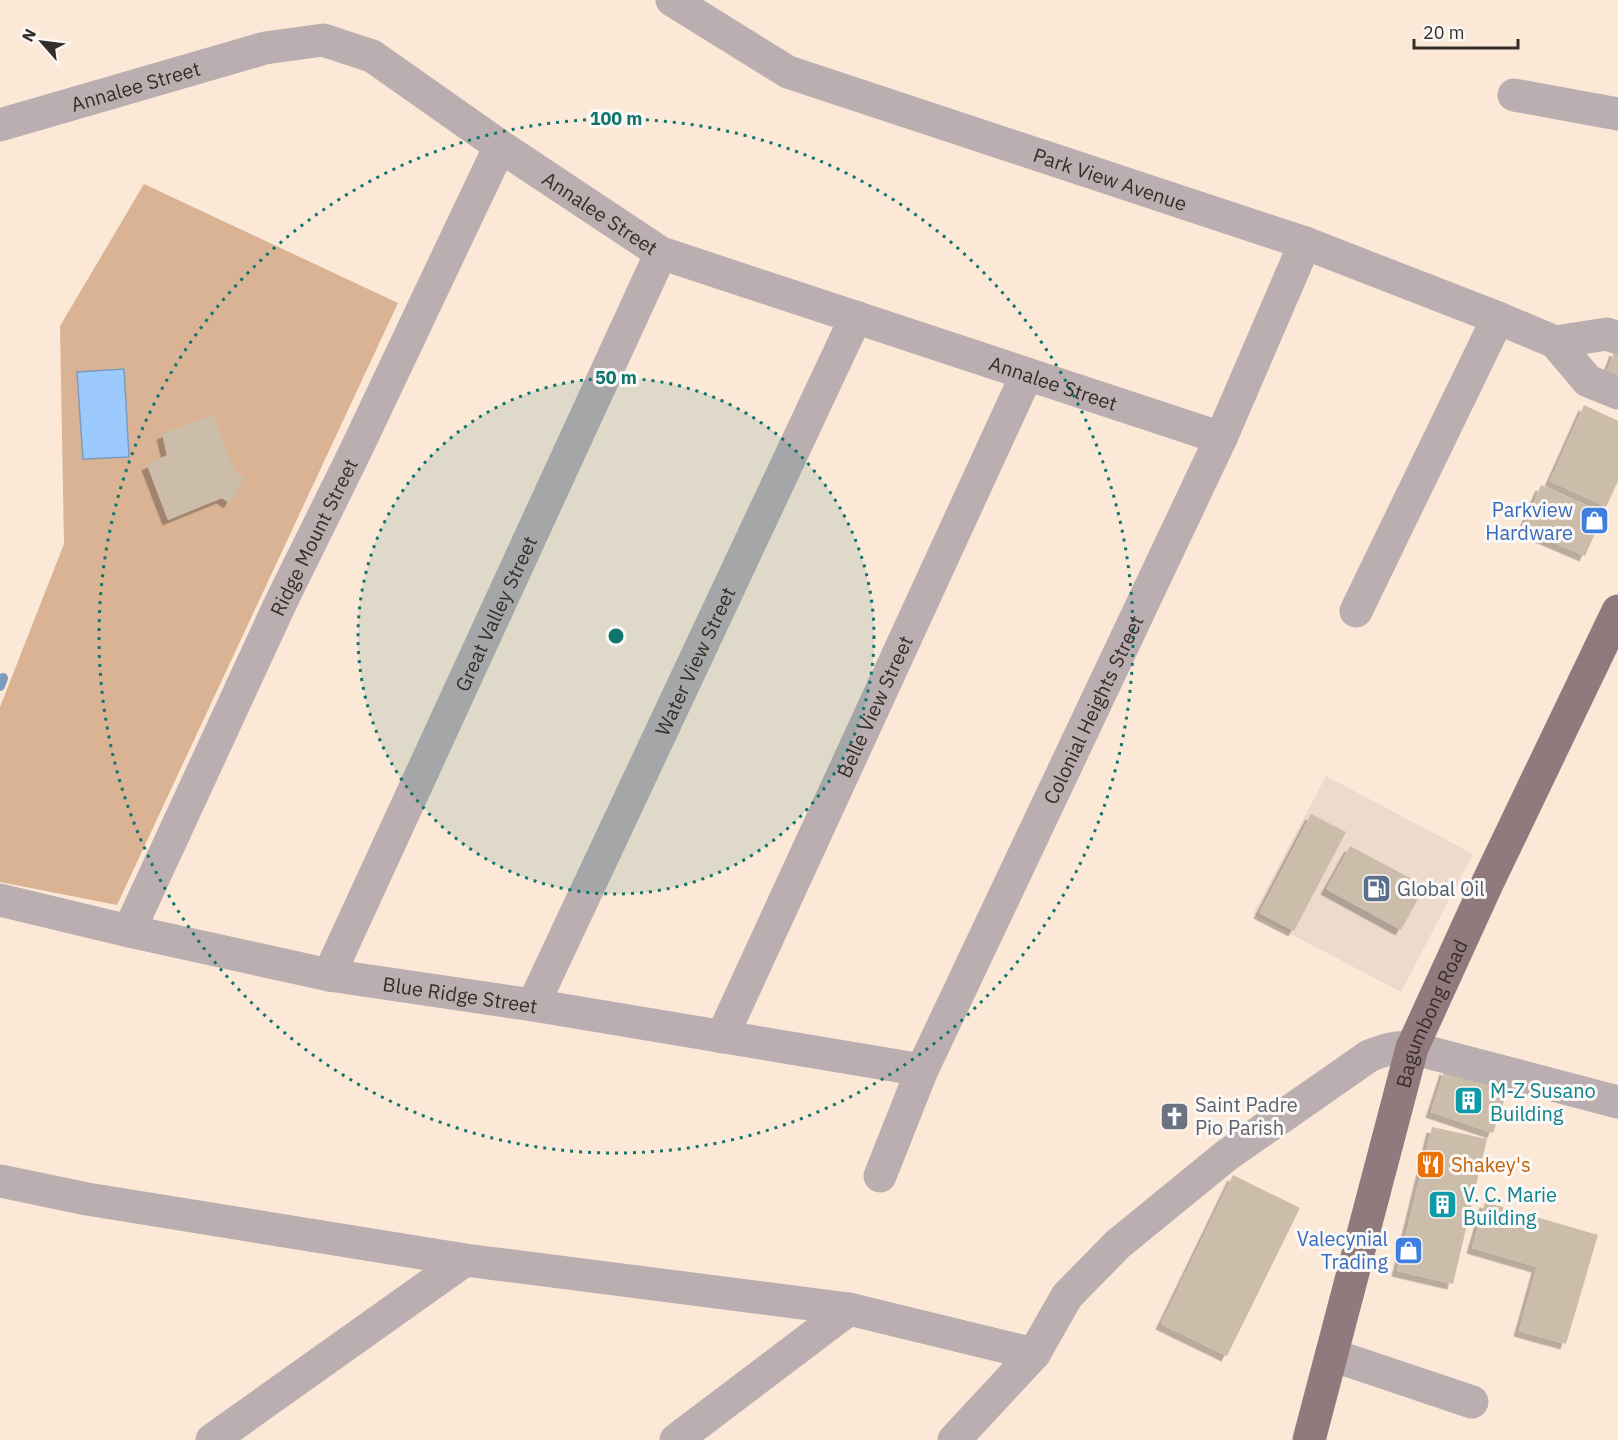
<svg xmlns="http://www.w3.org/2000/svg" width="1618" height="1440" font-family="'IBM Plex Sans',sans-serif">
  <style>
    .commercial { fill: #eedacc }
    .green { fill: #d9b394 }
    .water { fill: #9ccafd; stroke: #7d9bbd; stroke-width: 1.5 }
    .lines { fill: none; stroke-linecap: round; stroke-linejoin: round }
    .stream { stroke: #7d9bbd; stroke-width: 10 }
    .building { fill: #cbbdaa; filter: url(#shadow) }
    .minor { stroke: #baaeb0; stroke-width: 33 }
    .major { stroke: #907a7d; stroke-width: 33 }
    .ring { fill: none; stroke: #0f766e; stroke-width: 3; stroke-dasharray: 3 6 }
    .labels { text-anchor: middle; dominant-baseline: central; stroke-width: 6; stroke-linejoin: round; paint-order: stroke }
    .street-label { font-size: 20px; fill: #362e28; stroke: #fcf8f5 }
    .shop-label { font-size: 20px; fill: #366cbe; stroke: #fcf8f5; text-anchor: end }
    .service-label { font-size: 20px; fill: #4e5e75; stroke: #fcf8f5; text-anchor: start }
    .culture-label { font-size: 20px; fill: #0d838f; stroke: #fcf8f5; text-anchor: start }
    .worship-label { font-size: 20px; fill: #5b616d; stroke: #fcf8f5; text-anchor: start }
    .food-label { font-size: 20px; fill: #c56008; stroke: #fcf8f5; text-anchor: start }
    .centre { fill: #0f766e; stroke: #fcf8f5; stroke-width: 3 }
    .ring-label { font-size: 18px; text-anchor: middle; font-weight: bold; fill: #0f766e; stroke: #fcf8f5; stroke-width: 6; stroke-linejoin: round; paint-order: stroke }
  </style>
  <defs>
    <filter id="shadow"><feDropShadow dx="-5.5" dy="5.5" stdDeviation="0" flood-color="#0004"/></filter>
  </defs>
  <rect width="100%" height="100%" fill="#fce8d7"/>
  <path class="commercial" d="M1326,776L1473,854L1401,992L1253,914Z"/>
  <path class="green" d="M144,184L398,303L117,905L0,882V707L64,544L60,326Z"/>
  <path class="water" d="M124,369L129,457L83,459L77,372Z"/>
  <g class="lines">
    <path class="stream" d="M0,686L3,678"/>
  </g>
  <path class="building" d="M1615,350L1618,352V378L1606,374Z
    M1584,405L1618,421V481L1606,507L1550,481Z
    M213,415L235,472L245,478L229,503L222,498L168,520L147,465L167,455L162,434Z
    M1541,485L1604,513L1585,556L1522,529Z
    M1311,814L1346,832L1294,931L1259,913Z
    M1350,846L1425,886L1401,930L1326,889Z
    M1445,1069L1508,1090L1493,1133L1431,1112Z
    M1432,1127L1487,1139L1453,1284L1397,1271Z
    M1233,1175L1300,1208L1227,1356L1161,1324Z
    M1485,1202L1598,1235L1566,1344L1519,1331L1537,1267L1472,1248Z"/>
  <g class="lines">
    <g class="minor">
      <path id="s1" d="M672,0L788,72L1305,243L1498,318L1555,342L1588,381L1618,393"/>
      <path d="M1514,95L1618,114"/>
      <path id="s2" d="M0,125L265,48L323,40L372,56L500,146L661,253L1221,438"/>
      <path d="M1555,342L1607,334L1618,338"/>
      <path d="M1356,611L1498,318"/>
      <path id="s3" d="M0,900L129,931L329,975L533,1005L922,1070"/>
      <path id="s4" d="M129,931L281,602L355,452L500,146"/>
      <path id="s5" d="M329,975L661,253"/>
      <path id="s6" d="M533,1005L856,317"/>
      <path id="s7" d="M722,1037L1027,374"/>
      <path id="s8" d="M880,1176L922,1070L1221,438L1305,243"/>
      <path d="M0,1181L87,1199L465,1260L849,1309L1034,1354"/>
      <path d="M1332,1355L1472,1402"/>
      <path d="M212,1440L465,1260"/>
      <path d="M676,1440L849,1309"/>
      <path d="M954,1440L1034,1354L1067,1296L1118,1244L1227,1155L1369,1056C1384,1050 1396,1046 1412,1048L1618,1102"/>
    </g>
    <path class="major" id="s9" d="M1309,1440L1412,1048L1487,884L1618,611"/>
  </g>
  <circle cx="616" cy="636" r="258" fill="#0f766e" fill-opacity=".12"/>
  <g class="ring">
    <circle cx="616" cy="636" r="258"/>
    <circle cx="616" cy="636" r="517"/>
  </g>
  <defs>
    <symbol id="shop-square" viewBox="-11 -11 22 22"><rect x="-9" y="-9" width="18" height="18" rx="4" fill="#3f7fe0" stroke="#fcf8f5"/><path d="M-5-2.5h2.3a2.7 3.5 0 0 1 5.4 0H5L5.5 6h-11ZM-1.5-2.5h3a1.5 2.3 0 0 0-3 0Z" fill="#fff"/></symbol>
    <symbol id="fuel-square" viewBox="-11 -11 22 22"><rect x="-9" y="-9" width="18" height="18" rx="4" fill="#5c6f8a" stroke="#fcf8f5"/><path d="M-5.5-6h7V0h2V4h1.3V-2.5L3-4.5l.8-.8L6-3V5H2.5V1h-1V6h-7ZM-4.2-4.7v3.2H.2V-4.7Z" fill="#fff"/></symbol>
    <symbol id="building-square" viewBox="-11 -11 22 22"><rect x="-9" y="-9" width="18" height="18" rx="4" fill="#0f9aa8" stroke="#fcf8f5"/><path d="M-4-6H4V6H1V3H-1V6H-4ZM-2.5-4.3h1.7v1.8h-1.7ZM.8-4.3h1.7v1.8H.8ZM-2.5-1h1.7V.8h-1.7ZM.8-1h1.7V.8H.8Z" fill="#fff"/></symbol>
    <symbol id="church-square" viewBox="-11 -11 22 22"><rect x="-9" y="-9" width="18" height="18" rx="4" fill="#6b7280" stroke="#fcf8f5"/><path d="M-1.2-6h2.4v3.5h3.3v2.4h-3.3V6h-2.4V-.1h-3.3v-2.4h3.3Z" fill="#fff"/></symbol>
    <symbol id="restaurant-square" viewBox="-11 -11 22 22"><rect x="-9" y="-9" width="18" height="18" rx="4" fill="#e8710a" stroke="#fcf8f5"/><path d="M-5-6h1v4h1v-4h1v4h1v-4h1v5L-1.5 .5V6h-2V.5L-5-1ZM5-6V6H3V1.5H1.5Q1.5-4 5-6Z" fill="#fff"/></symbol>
  </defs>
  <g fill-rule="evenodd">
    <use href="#shop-square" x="1578" y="504" width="33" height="33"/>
    <use href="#fuel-square" x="1360" y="872" width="33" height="33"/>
    <use href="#building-square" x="1452" y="1084" width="33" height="33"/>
    <use href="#church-square" x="1158" y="1100" width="33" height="33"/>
    <use href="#restaurant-square" x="1414" y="1148" width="33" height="33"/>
    <use href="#building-square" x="1426" y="1188" width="33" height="33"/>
    <use href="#shop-square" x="1392" y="1234" width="33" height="33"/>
  </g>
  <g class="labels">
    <g class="street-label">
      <text stroke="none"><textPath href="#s2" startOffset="141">Annalee Street</textPath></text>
      <text stroke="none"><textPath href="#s1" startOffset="476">Park View Avenue</textPath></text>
      <text stroke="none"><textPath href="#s2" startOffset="663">Annalee Street</textPath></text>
      <text stroke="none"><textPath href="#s2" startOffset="1149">Annalee Street</textPath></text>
      <text stroke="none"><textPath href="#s4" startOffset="435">Ridge Mount Street</textPath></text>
      <text stroke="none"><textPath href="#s5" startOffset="398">Great Valley Street</textPath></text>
      <text stroke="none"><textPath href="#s6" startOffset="380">Water View Street</textPath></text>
      <text stroke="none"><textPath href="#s7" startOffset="364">Belle View Street</textPath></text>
      <text stroke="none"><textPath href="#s8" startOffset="513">Colonial Heights Street</textPath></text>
      <text stroke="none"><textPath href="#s3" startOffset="470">Blue Ridge Street</textPath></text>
      <text stroke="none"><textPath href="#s9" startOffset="444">Bagumbong Road</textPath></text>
    </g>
    <g class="shop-label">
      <text x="1573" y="509">Parkview<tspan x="1573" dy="23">Hardware</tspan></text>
      <text x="1388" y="1238">Valecynial<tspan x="1388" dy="23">Trading</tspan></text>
    </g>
    <g class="service-label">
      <text x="1397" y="888">Global Oil</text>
    </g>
    <g class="culture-label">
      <text x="1490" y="1090">M-Z Susano<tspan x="1490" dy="23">Building</tspan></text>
      <text x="1463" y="1194">V. C. Marie<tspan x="1463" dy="23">Building</tspan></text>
    </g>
    <g class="worship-label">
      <text x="1195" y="1104">Saint Padre<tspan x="1195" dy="23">Pio Parish</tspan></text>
    </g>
    <g class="food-label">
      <text x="1451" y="1164">Shakey's</text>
    </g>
  </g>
  <circle cx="616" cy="636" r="9" class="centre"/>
  <g class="ring-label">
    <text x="616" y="125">100 m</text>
    <text x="616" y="384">50 m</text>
  </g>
  <g transform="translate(42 42) rotate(298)" stroke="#fcf8f5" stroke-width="4.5" paint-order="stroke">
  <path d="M0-4.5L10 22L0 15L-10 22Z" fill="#362e28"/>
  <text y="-9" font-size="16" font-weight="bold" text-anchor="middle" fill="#362e28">N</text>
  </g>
  <path d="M1414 39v9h104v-9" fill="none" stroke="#362e28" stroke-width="3"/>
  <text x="1423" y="39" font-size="18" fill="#362e28" stroke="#fcf8f5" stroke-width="4.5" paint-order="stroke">20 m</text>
</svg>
